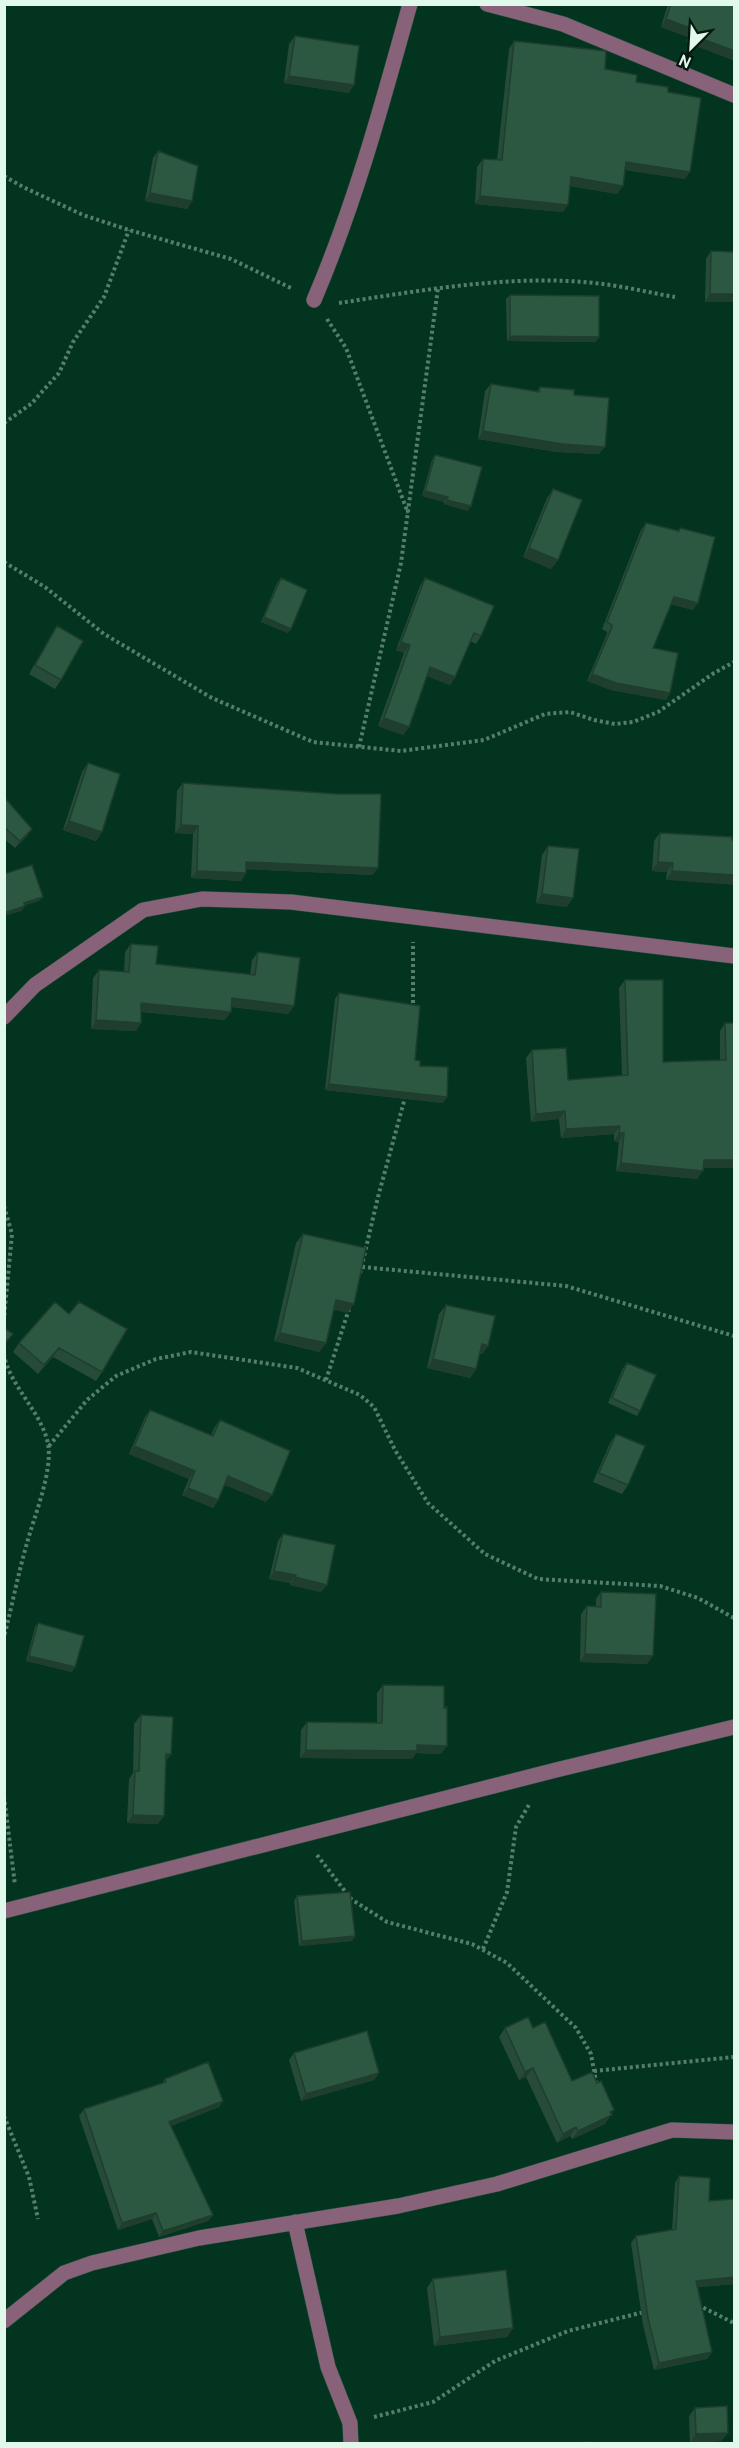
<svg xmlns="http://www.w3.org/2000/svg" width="739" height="2448" font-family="Overpass,sans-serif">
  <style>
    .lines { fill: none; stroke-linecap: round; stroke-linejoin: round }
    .minor-casing { stroke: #22503c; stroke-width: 16 }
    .path { stroke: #567e6c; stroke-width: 4; stroke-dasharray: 3 3; stroke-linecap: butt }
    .minor { stroke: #876279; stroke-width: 15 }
    .wall { fill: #264c39 }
    .shaded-wall { fill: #1f3e2e }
    .building { fill: #2c5842; stroke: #1f3e2e; stroke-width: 1.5 }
  </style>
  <rect width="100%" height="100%" fill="#033420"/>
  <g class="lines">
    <defs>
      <path id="minor" d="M487,4L563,24L734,95
        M314,300C355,204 382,105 410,4
        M4,1017L35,985L143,910L202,899L291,902L734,956
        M4,1911L556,1770L734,1727
        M295,2222L328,2367L350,2423L351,2444
        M4,2321L64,2273L92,2263L199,2238L398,2206L497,2184L672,2130L734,2132"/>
    </defs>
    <use href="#minor" class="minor-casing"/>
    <path class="path" d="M4,176L23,187L83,215L129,230L231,259L293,289
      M339,303C425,290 516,273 603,284C627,287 651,293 675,297
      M327,319L346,348L408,513
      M4,423L31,404L59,373L73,342L104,297L129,230
      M4,562L45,587L104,634L212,698L313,742L401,751L484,740L545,714L570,712L594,720L615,724L633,722L658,712L714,673L734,662
      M359,747L401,563L438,288
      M413,1009V942
      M4,1206L12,1234L4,1319
      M362,1267L566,1286L734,1336
      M360,1273L378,1197L406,1094
      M4,1354C8,1384 42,1412 48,1444C53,1471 34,1517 27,1543C18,1574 12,1606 4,1637
      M326,1380L349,1309
      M49,1446L87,1400L116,1376L156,1359L191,1352L297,1368L360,1395L374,1407L395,1450L428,1503L485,1554L538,1579L660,1586L698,1598L734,1618
      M4,1796L15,1885
      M317,1855L351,1899L387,1922L472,1944L507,1963L576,2028L591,2054L596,2082
      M483,1949L507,1892L516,1827L530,1803
      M594,2071L734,2057
      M4,2116L29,2177L38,2219
      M698,2305L734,2323
      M374,2417L433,2402L495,2361L568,2331L644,2312"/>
    <use href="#minor" class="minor"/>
  </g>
  <path class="wall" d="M668,4H735V61L686,42L688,37L661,27Z
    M295,36L349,93L284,83L289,44Z
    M514,41L605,69L636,82L668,92L685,179L625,170L617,194L570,186L563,212L475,204L477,167L483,159L497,160L509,49Z
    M158,151L192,201L187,209L145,201L153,158Z
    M711,251L735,302H705L706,259Z
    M510,295L596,342L507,341L506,299Z
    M491,384L537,391L540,387L574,395L599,454L557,452L478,439L485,391Z
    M435,455L468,511L444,504V502L422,496L432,460Z
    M553,489L558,560L551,569L523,557L547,498Z
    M646,523L678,531L680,528L693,610L671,604L653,648L670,693L666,700L611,690L587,681L607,634V632L602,629L641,530Z
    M281,578L288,633L261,622L277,583Z
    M425,578L481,636L476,644L470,641L455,677L450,685L427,676L409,727L403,735L378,726L404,653L396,650L420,586Z
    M57,626L61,680L55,689L29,674L51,635Z
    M88,763L102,832L96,841L63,830L82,772Z
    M183,783L373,875L246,869V873L241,881L191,878L193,834L175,833L177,791Z
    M4,797L27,836L15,848L4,839Z
    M660,833L732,837L666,880L667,872L652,871L654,841Z
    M548,846L567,907L536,903L542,855Z
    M131,944L156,964L250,975L252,960L258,952L294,1006L288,1014L231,1007L225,1020L141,1012L136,1031L91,1029L93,978L99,970L124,972L125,952Z
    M625,980L663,1062L720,1060V1031L725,1023H735V1168H703L697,1179L616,1171L619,1142L614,1141V1134L561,1138L559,1119L531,1122L526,1058L532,1050L568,1080L622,1076L619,988Z
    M339,993L415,1060L420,1066L443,1103L325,1090L335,999Z
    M303,1234L348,1313L333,1309L326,1343L319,1352L274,1341L296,1243Z
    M446,1305L488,1346L482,1354H480L476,1369L470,1378L427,1368L439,1314Z
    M69,1314L102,1372L96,1381L53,1357L38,1374L13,1352L19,1343Z
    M627,1363L640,1411L637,1416L608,1403L623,1368Z
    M150,1410L211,1435L214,1428L220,1420L266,1502L225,1485L218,1500L213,1508L182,1495L189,1479L129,1454L145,1417Z
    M616,1434L628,1485L622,1494L593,1482L610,1443Z
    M283,1534L321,1592L290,1585V1583L269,1579L278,1541Z
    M601,1592L647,1664L580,1662L581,1614L587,1606L596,1607V1599Z
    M38,1623L72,1672L26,1661L35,1627Z
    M383,1685L441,1754L416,1753L412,1759L300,1758L301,1730L307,1722L377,1723V1693Z
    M141,1715L171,1754L166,1761L158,1824L127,1823L129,1779L133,1773L134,1724Z
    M297,1896L355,1936L352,1941L299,1946L294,1901Z
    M505,2028H533L572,2081L597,2083L614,2110L605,2124L572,2139L570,2136L557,2143L526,2077L519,2080L499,2037Z
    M294,2053L379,2073L374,2080L301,2101L289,2060Z
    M165,2079L223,2101L219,2107L171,2126L213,2215L208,2221L159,2237L152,2219L118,2230L79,2116L84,2109L162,2083Z
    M679,2176L709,2201L735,2199V2284L698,2287L712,2352L707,2359L654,2370L643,2325L631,2243L636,2236L672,2230L675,2183Z
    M433,2279L513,2328L507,2337L434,2346L427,2288Z
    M695,2408L728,2433L721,2441L690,2443L689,2416Z"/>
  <path class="shaded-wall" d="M666,19L693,29L688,37L661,27Z
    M691,35L735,51V61L686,42Z
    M289,76L354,85L349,93L284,83Z
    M626,162L690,172L685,179L621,169Z
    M571,177L623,186L617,194L566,185Z
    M150,193L192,201L187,209L145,201Z
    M480,196L568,205L563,212L475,204Z
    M710,294H735V302H705Z
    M510,336L599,337L596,342L507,341Z
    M483,431L605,447L599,454L557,452L478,439Z
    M425,491L448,497L444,502L422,496Z
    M447,500L471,506L468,511L444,504Z
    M529,548L558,560L551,569L523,557Z
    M674,597L698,603L693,610L669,604Z
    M264,617L291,629L288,633L261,622Z
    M401,642L410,645L404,653L396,650Z
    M430,667L455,677L450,685L424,675Z
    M592,674L670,693L666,700L611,690L587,681Z
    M384,718L409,727L403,735L378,726Z
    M69,821L102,832L96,841L63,830Z
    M181,825L198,826L193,834L175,833Z
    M32,829L27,836L15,848L20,841Z
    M246,862L378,868L373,875L241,869Z
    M658,862L673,863L667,872L652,871Z
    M197,871L246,873L241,881L191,878Z
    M672,871L735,875V885L666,880Z
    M542,894L573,898L567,907L536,903Z
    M43,897L39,901L20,907L24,903Z
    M25,906L22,911L4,916V913Z
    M232,998L294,1006L288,1014L226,1006Z
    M141,1003L231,1012L225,1020L135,1011Z
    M96,1020L141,1023L136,1031L91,1029Z
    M329,1084L447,1097L443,1103L325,1090Z
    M565,1111L559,1119L531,1122L536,1114Z
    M620,1126L614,1134L561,1138L566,1129Z
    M619,1133H624L619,1142L614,1141Z
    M704,1160H735V1168H698Z
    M621,1163L703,1171L697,1179L616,1171Z
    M336,1300L354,1304L348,1313L329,1308Z
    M280,1333L326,1343L319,1352L274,1341Z
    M482,1344L488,1346L482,1354L476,1353Z
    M59,1348L53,1357L38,1374L44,1365Z
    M433,1359L476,1369L470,1378L427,1368Z
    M134,1446L195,1471L189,1479L129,1454Z
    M228,1476L272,1495L266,1502L223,1484Z
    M188,1488L218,1500L213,1508L182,1495Z
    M274,1571L296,1575L290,1583L269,1579Z
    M295,1577L327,1585L321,1592L290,1585Z
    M585,1654L653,1656L647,1664L580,1662Z
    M29,1656L75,1667L72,1672L26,1661Z
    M417,1745L447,1746L441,1754L416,1753L412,1759L300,1758L306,1750Z
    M166,1754H171L165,1763Z
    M133,1815L164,1816L158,1824L127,1823Z
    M355,1936L352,1941L299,1946L302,1941Z
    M533,2068L526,2077L519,2080L525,2072Z
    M379,2073L374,2080L301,2101L306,2094Z
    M223,2101L219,2107L164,2129L169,2122Z
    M614,2110L605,2124L572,2139L578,2131Z
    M576,2127L570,2136L557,2143L563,2134Z
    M156,2213L152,2219L118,2230L122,2223Z
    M213,2215L208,2221L159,2237L163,2231Z
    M735,2277V2284L691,2288L696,2281Z
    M513,2328L507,2337L434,2346L440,2337Z
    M712,2352L707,2359L654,2370L659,2363Z
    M728,2433L721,2441L690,2443L696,2434Z"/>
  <path class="building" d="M671,4H735V51L691,35L693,29L666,19Z
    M295,36L359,46L354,85L289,76Z
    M514,41L606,51L605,69L637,75L636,82L668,87V92L701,98L690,172L626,162L623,186L571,177L568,205L480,196L483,159L502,160Z
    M158,151L198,166L192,201L150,193Z
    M711,251L735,252V294H710Z
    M510,295L599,296V337L510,336Z
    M491,384L539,392L540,387L574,390V395L609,398L605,447L562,444L483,431Z
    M435,455L482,467L471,506L447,500L448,497L425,491Z
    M553,489L582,500L558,560L529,548Z
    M646,523L679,531L680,528L715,537L698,603L674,597L653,648L678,653L670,693L616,683L592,674L612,627V625L607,622Z
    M281,578L307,590L291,629L264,617Z
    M425,578L494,606L481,636L474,633L455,677L430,667L409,727L384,718L410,645L401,642Z
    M57,626L83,641L61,680L35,665Z
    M88,763L120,774L102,832L69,821Z
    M183,783L337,794H381L378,868L246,862V873L197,871L198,826L181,825Z
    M4,797L32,829L20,841L5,828L4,829Z
    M660,833L732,837V840H735V875L672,871L673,863L658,862Z
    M548,846L579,849L573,898L542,894Z
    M32,865L43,897L24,903L25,906L4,913V874Z
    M131,944L158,946L156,964L255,975L258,952L300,958L294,1006L232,998L231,1012L141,1003V1023L96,1020L99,970L129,972Z
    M625,980H663V1062L726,1060L725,1023H735V1160H704L703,1171L621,1163L624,1133H619L620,1126L566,1129L565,1111L536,1114L532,1050L566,1048L568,1080L628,1075Z
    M339,993L420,1006L415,1060L420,1061V1066L448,1067L447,1097L329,1084Z
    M303,1234L366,1248L354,1304L336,1300L326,1343L280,1333Z
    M55,1302L69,1314L79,1302L127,1329L102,1372L59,1348L44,1365L19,1343Z
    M446,1305L495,1316L488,1346L482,1344L476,1369L433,1359Z
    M4,1328L13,1334L4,1344Z
    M627,1363L656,1375L640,1411L612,1398Z
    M150,1410L213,1436L220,1420L290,1451L272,1495L228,1476L218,1500L188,1488L195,1471L134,1446Z
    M616,1434L645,1446L628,1485L599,1473Z
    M283,1534L335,1545L327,1585L295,1577L296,1575L274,1571Z
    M601,1592L656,1594L653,1656L585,1654L587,1606L601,1607Z
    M38,1623L84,1636L75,1667L29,1656Z
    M383,1685L444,1686V1708L447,1707V1746L417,1745V1751L306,1750L307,1722L382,1723Z
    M141,1715L173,1717L171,1754H166L164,1816L133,1815L135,1771H139Z
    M350,1892L355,1936L302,1941L297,1896Z
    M528,2017L533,2028L545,2022L572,2081L592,2072L597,2083L601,2081L614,2110L610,2112L612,2115L578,2131L576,2127L563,2134L533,2068L525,2072L505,2028Z
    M367,2031L379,2073L306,2094L294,2053Z
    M208,2062L223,2101L169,2122L213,2215L163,2231L156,2213L122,2223L84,2109L166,2082L165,2079Z
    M679,2176L710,2178L709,2201L735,2199V2277L696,2281L712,2352L659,2363L648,2318L636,2236L676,2229Z
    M506,2270L513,2328L440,2337L433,2279Z
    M727,2406L728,2433L696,2434L695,2408Z
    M592,2442V2444H546Z"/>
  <rect width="739" height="2448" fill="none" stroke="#e1f9eb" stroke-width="12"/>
  <g transform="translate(691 48) rotate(204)" stroke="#05170f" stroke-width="4.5" paint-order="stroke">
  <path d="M0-4.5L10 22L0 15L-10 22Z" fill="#e1f9eb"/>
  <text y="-9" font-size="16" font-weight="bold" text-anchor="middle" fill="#e1f9eb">N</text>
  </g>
</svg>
